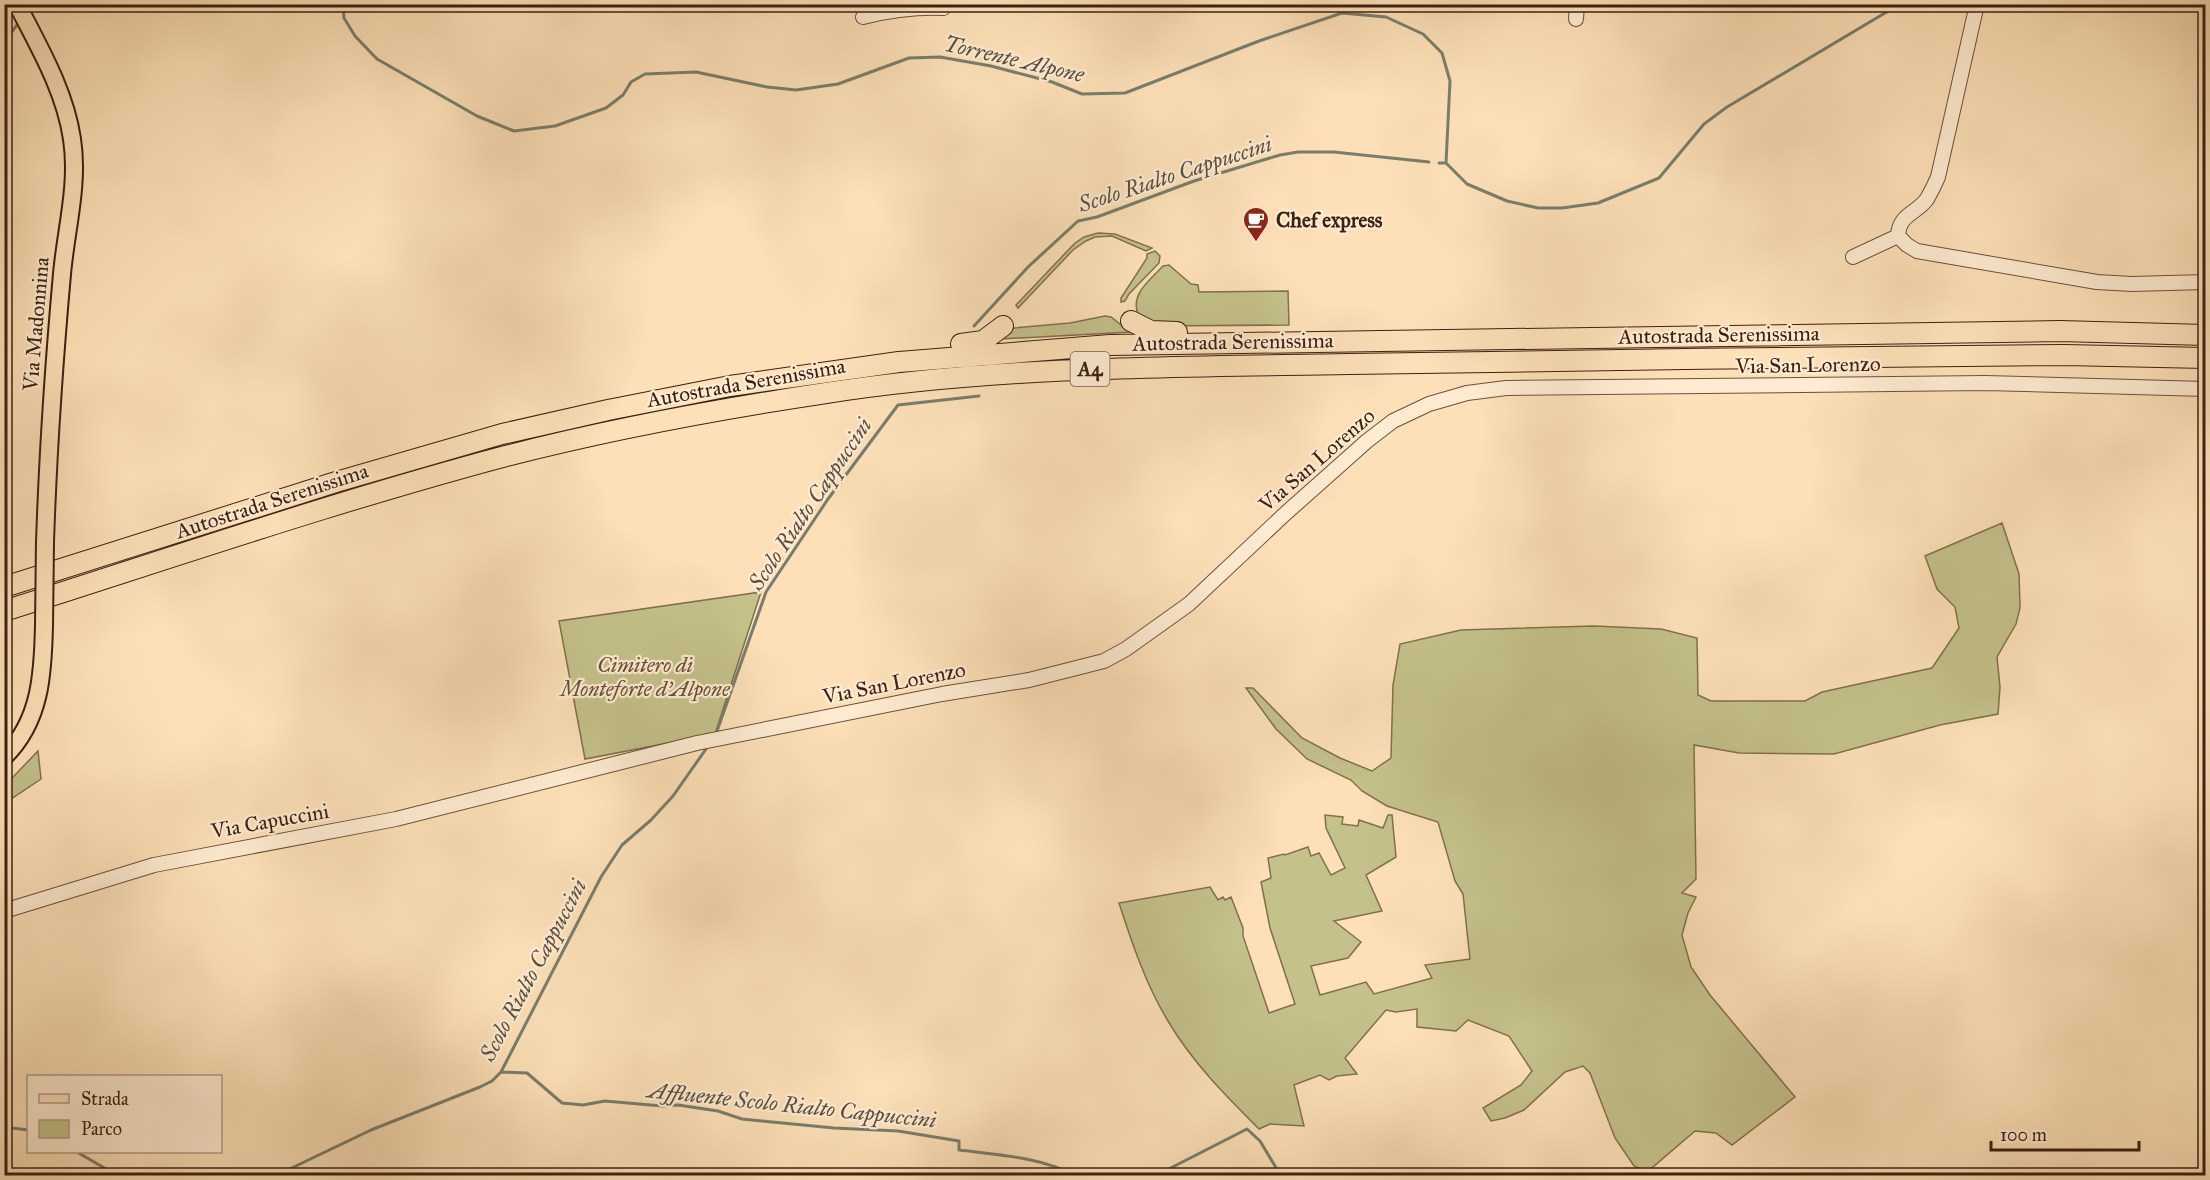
<svg xmlns="http://www.w3.org/2000/svg" width="2210" height="1180" font-family="'IM FELL Great Primer',serif">
  <style>
    .green { fill: #c4c18b; stroke: #80704e; stroke-width: 1.5 }
    .lines { fill: none; stroke-linecap: round; stroke-linejoin: round }
    .stream { stroke: #787e6d; stroke-width: 3 }
    .minor-casing { stroke: #6c503c; stroke-width: 16 }
    .major-casing { stroke: #3c2012; stroke-width: 20 }
    .highway-casing { stroke: #3c2012; stroke-width: 22 }
    .minor { stroke: #feebd1; stroke-width: 14 }
    .major { stroke: #fde0b8; stroke-width: 16 }
    .highway { stroke: #fde0b8; stroke-width: 20 }
    .major-bridge-casing { stroke: #3c2012; stroke-width: 20; stroke-linecap: butt }
    .major-bridge { stroke: #fde0b8; stroke-width: 16 }
    .labels { text-anchor: middle; dominant-baseline: central; stroke-width: 4.5; stroke-linejoin: round; paint-order: stroke }
    .shield { fill: #feebd1; stroke: #765d4b; stroke-width: 1.5 }
    .shield-label { font-size: 20px; font-weight: bold; fill: #3c2012 }
    .poi-label { font-size: 21px; font-weight: bold; fill: #3c2012; stroke: #feebd1; text-anchor: start }
    .street-label { font-size: 21px; fill: #3c2012; stroke: #feebd1 }
    .park-label { font-size: 21px; font-style: italic; fill: #655036; stroke: #feebd1 }
    .water-label { font-size: 22px; font-style: italic; fill: #5a4f40; stroke: #feebd1 }
  </style>
  <rect width="100%" height="100%" fill="#fde0b8"/>
  <filter id="stains"><feTurbulence type="fractalNoise" baseFrequency=".00333" numOctaves="4"/><feColorMatrix values="0 0 0 0 .2 0 0 0 0 .09 0 0 0 0 .02 0 0 0 .5 -.17"/></filter>
  <radialGradient id="worn" r=".72"><stop offset=".6" stop-color="#630" stop-opacity="0"/><stop offset="1" stop-color="#630" stop-opacity=".3"/></radialGradient>
  <path class="green" d="M1098,233L1115,234L1152,248L1146,251L1112,236L1095,237L1086,241L1073,250L1018,308L1016,305L1075,243L1084,237Z
    M1155,251L1160,256L1159,263L1129,294L1125,301L1121,302V298L1147,258V254Z
    M1169,265L1191,284L1198,285L1199,292L1288,291L1289,325L1153,326L1138,314C1130,294 1150,280 1163,266Z
    M1105,316L1111,317L1130,332L1001,339L1011,329L1014,328L1070,323Z
    M2002,523L2019,574L2020,608L2016,624L1997,657L2000,687L1998,714L1940,725L1834,754L1739,753L1694,745L1696,879L1682,893L1696,897L1688,913L1682,935L1691,967L1710,995L1795,1097L1732,1145L1716,1133L1695,1131L1647,1172L1634,1166L1615,1138L1590,1073L1583,1066L1565,1072L1524,1110L1505,1118L1491,1121L1483,1108L1521,1085L1532,1071L1509,1036L1468,1020L1456,1031L1417,1027V1009L1396,1012L1386,1010L1345,1058L1357,1074L1337,1076L1329,1080L1320,1075L1294,1085L1304,1126L1270,1124L1259,1129C1226,1096 1192,1062 1168,1021C1146,985 1132,943 1119,903L1210,887L1218,900L1223,897L1225,900L1231,897L1243,928V936L1269,1013L1295,1004L1270,928L1261,882L1271,878L1268,858L1284,854L1285,855L1308,847L1311,856L1319,853L1331,875L1345,868L1326,828L1325,815L1343,817L1342,824L1358,826L1359,820L1383,828L1388,815H1392L1396,857L1366,875L1382,911L1334,921L1361,942L1348,958L1311,966L1320,995L1366,982L1374,994L1432,978L1425,965L1470,959L1463,894L1455,881L1438,822L1387,806L1362,791L1351,780L1307,759L1276,729L1246,688H1253L1302,738L1340,758L1372,771L1391,758L1393,685L1400,644L1461,630L1594,626L1661,629L1697,638L1698,695L1711,701H1805L1822,692L1932,668L1959,628L1955,607L1937,589L1925,556Z
    M761,592L715,734L585,759L559,621Z
    M38,751L41,779L5,803V783L14,776Z"/>
  <g class="lines">
    <path class="stream" d="M343,4L344,18L355,36L377,59L477,116L514,131L555,126L606,108L623,95L631,82L645,74L696,72L767,87L796,90L838,84L909,58L940,57L991,66L1052,82L1082,94L1125,93L1259,41L1342,13L1386,17L1423,34L1442,53L1450,81L1446,163L1467,184L1507,201L1538,208H1562L1598,203L1659,178L1704,124L1727,107L1900,4
      M27,12L33,4
      M4,43L19,22
      M1439,163H1446
      M974,326L1028,267L1078,221L1097,217L1194,181L1280,155L1298,152H1334L1429,162
      M716,734L766,592L828,499L898,405L979,396
      M501,1072L527,1073L562,1103L583,1105L605,1101L662,1106L678,1105L718,1111L742,1119L834,1128L898,1131L959,1141V1150C1000,1155 1039,1157 1077,1176
      M4,1127L28,1130
      M77,1152L118,1176
      M275,1176L371,1130L480,1087L492,1081L501,1072L601,877L622,845L651,820L673,796L706,749
      M1155,1176L1247,1129L1260,1141L1281,1176"/>
    <defs>
      <path id="minor" d="M1977,4L1938,177C1935,184 1931,192 1927,199C1916,214 1899,214 1898,236L1907,245L1917,251L2097,282L2132,284L2206,282
        M863,17C891,10 915,7 943,8L945,4
        M1576,19L1577,4
        M1853,257L1898,236
        M4,911L154,865L396,819L697,743L942,694L1029,680L1104,661L1126,649L1189,604L1286,513L1367,441L1393,421L1429,404L1467,393L1506,388L1985,383L2206,389"/>
      <path id="major" d="M17,4C39,47 65,91 72,139C79,184 66,229 62,274C54,363 48,452 45,542
        M4,757C41,721 43,673 44,625"/>
      <path id="highway" d="M1131,321L1151,331L1177,332
        M961,344L983,341L1003,326
        M4,587L336,482L502,434L608,410L730,386L899,362L1110,345L2060,331L2206,335
        M4,611C171,558 337,501 506,456C611,429 719,409 826,393C999,366 1175,367 1349,364C1587,360 1826,357 2064,355L2206,358"/>
    </defs>
    <use href="#minor" class="minor-casing"/>
    <use href="#major" class="major-casing"/>
    <use href="#highway" class="highway-casing"/>
    <use href="#minor" class="minor"/>
    <use href="#major" class="major"/>
    <use href="#highway" class="highway"/>
    <defs>
      <path id="major-bridge" d="M44,625L45,542"/>
    </defs>
    <use href="#major-bridge" class="major-bridge-casing"/>
    <use href="#major-bridge" class="major-bridge"/>
  </g>
  <defs>
    <symbol id="cafe-pin" viewBox="-11 -11 22 30"><path d="M0 17L-7.5 6A9.5 9.5 0 1 1 7.5 6Z" fill="#8f2418" stroke="#feebd1"/><path d="M-5.5-4.5H6V0H3Q3 3.5 0 3.5H-2.5Q-5.5 3.5-5.5 0ZM3-3.2v2h1.7v-2ZM-6 4.5H4V6H-6Z" fill="#fff"/></symbol>
  </defs>
  <g fill-rule="evenodd">
    <use href="#cafe-pin" x="1241" y="205" width="30" height="40"/>
  </g>
  <g class="labels">
    <rect class="shield" x="1070.5" y="352" width="39" height="34" rx="4.5"/>
    <g class="shield-label">
      <text x="1090" y="369">A4</text>
    </g>
    <g class="poi-label">
      <text x="1276" y="220">Chef express</text>
    </g>
    <g class="street-label">
      <text transform="translate(36 324) rotate(-85)">Via Madonnina</text>
      <text transform="translate(1719 335) rotate(-1)">Autostrada Serenissima</text>
      <text transform="translate(1233 342) rotate(-1)">Autostrada Serenissima</text>
      <text transform="translate(1808 365) rotate(-1)">Via San Lorenzo</text>
      <text transform="translate(746 383) rotate(-10)">Autostrada Serenissima</text>
      <text transform="translate(1317 460) rotate(-41)">Via San Lorenzo</text>
      <text transform="translate(272 501) rotate(-18)">Autostrada Serenissima</text>
      <text transform="translate(894 683) rotate(-11)">Via San Lorenzo</text>
      <text transform="translate(270 821) rotate(-10)">Via Capuccini</text>
    </g>
    <g class="park-label">
      <text x="645" y="665">Cimitero di<tspan x="645" dy="24">Monteforte d'Alpone</tspan></text>
    </g>
    <g class="water-label">
      <text transform="translate(1014 59) rotate(13)">Torrente Alpone</text>
      <text transform="translate(1175 174) rotate(-18)">Scolo Rialto Cappuccini</text>
      <text transform="translate(810 504) rotate(-56)">Scolo Rialto Cappuccini</text>
      <text transform="translate(533 970) rotate(-62)">Scolo Rialto Cappuccini</text>
      <text transform="translate(792 1105) rotate(6)">Affluente Scolo Rialto Cappuccini</text>
    </g>
  </g>
  <rect width="2210" height="1180" fill="none" stroke="#fde0b8" stroke-width="24"/>
  <rect x="6" y="6" width="2198" height="1168" fill="none" stroke="#3c2012" stroke-width="3"/>
  <rect x="12" y="12" width="2186" height="1156" fill="none" stroke="#3c2012" stroke-width="1.5"/>
  <rect x="27" y="1075" width="195" height="78" fill="#feebd1" stroke="#b09a85" stroke-width="1.5"/>
  <rect x="39" y="1094" width="30" height="9" fill="#fde0b8" stroke="#b09a85" stroke-width="1.5"/>
  <text x="81" y="1105" font-size="18" fill="#3c2012">Strada</text>
  <rect x="39" y="1120" width="30" height="18" fill="#c4c18b" stroke="#b09a85" stroke-width="1.5"/>
  <text x="81" y="1135" font-size="18" fill="#3c2012">Parco</text>
  <path d="M1991 1141v9h148v-9" fill="none" stroke="#3c2012" stroke-width="3"/>
  <text x="2000" y="1141" font-size="18" fill="#3c2012" stroke="#feebd1" stroke-width="4.5" paint-order="stroke">100 m</text>
  <rect width="100%" height="100%" filter="url(#stains)"/>
  <rect width="100%" height="100%" fill="url(#worn)"/>
</svg>
